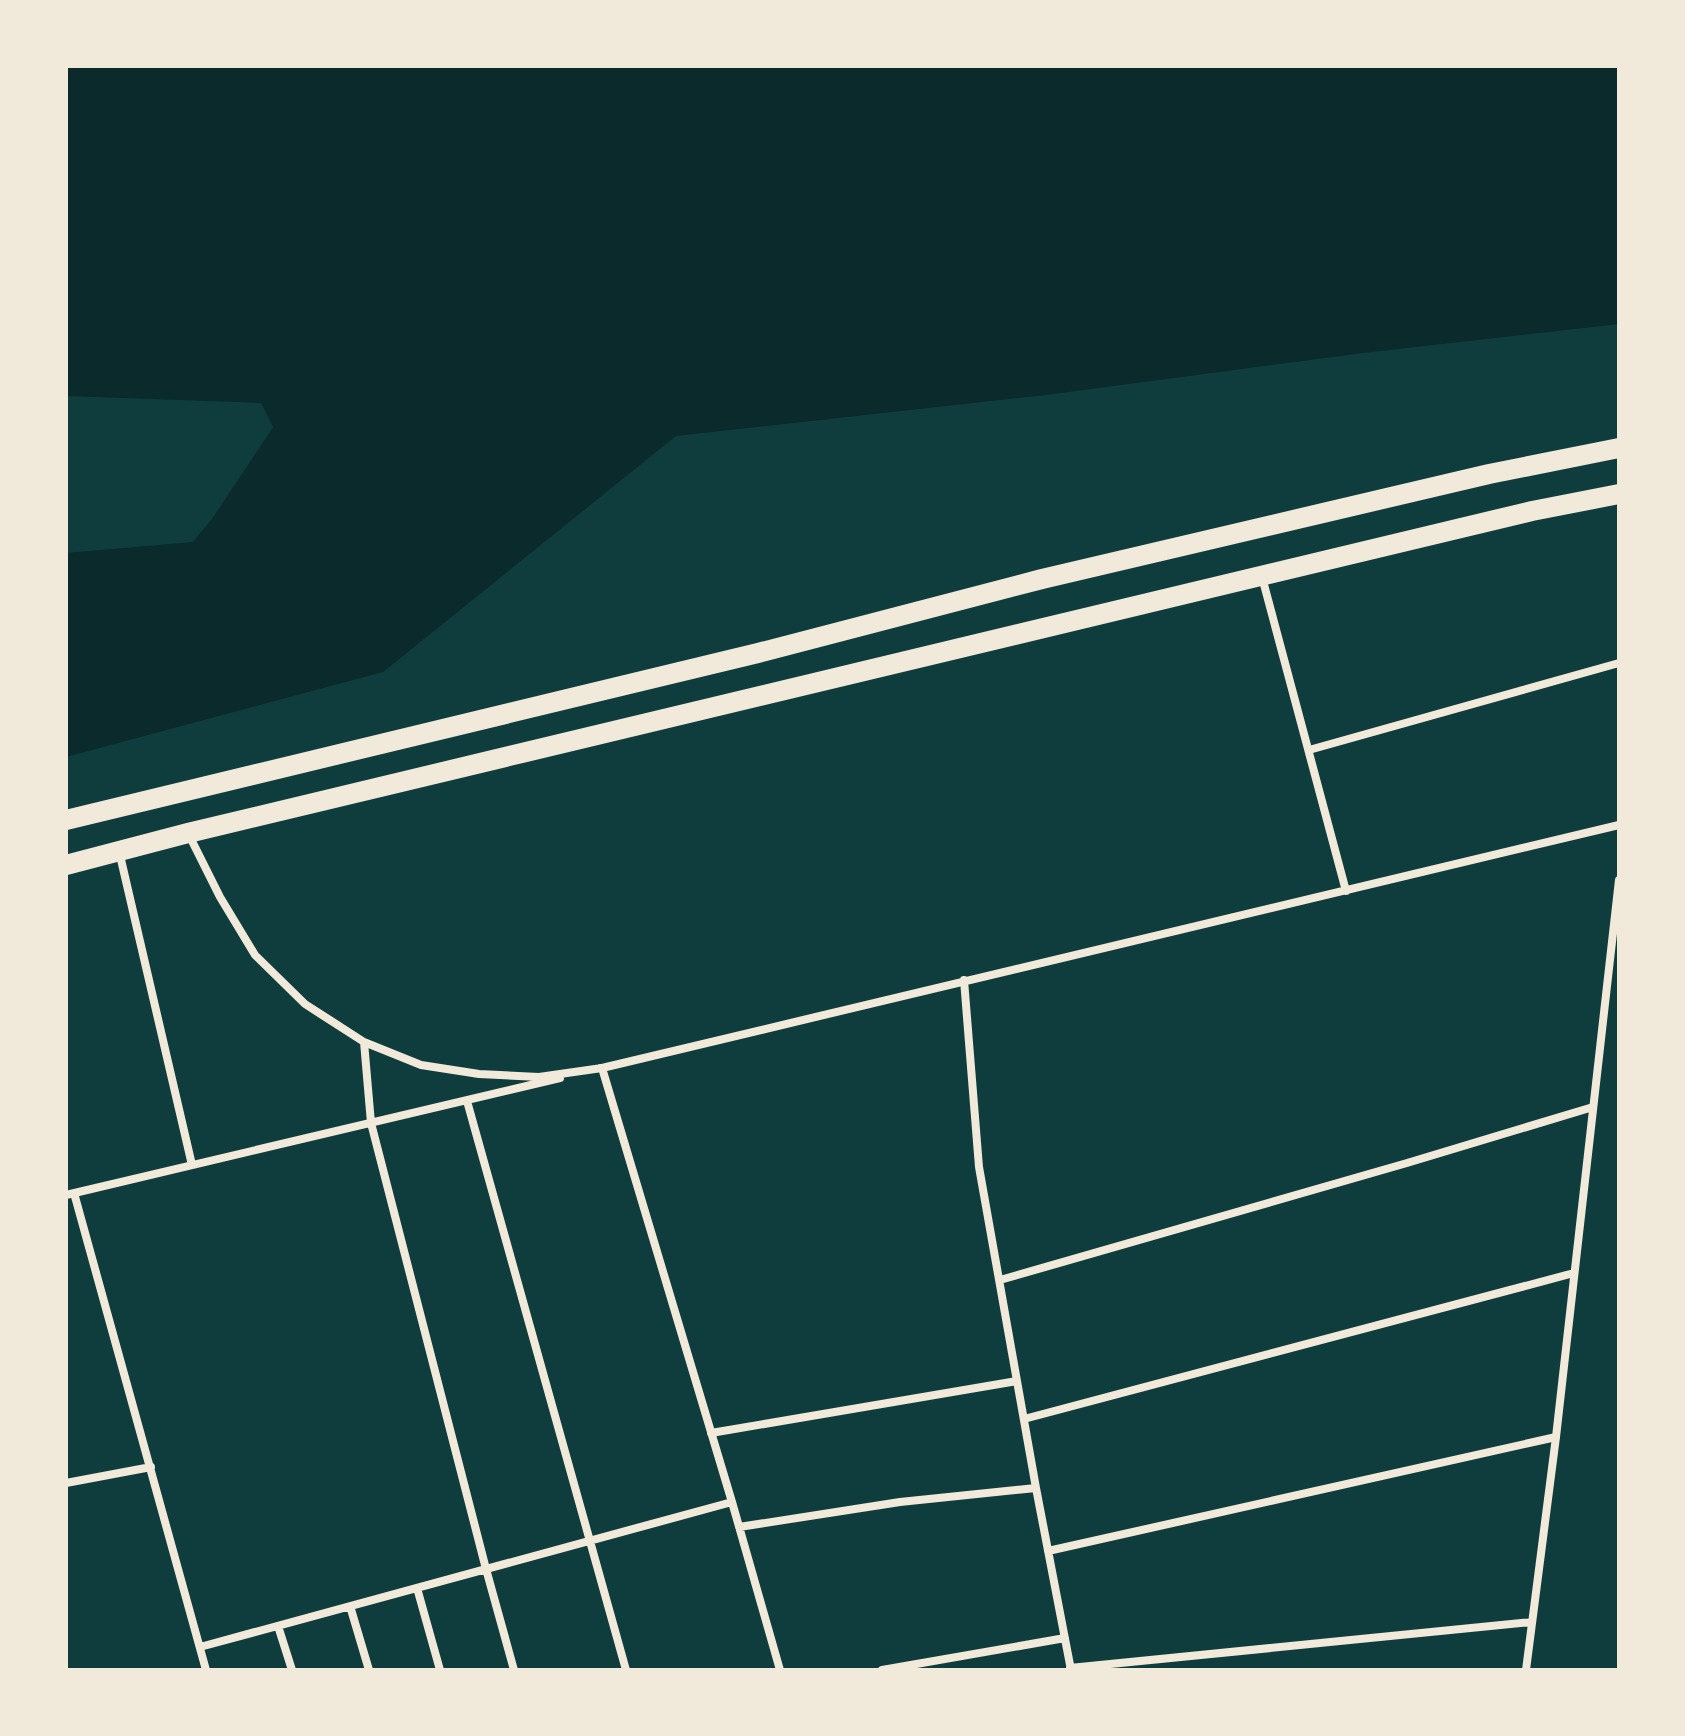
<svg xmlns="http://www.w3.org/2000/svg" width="1685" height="1736" font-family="Mulish,sans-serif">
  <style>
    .water { fill: #0a2a2b }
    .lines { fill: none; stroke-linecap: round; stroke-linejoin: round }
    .minor { stroke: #f1e9da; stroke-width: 8 }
    .primary { stroke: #f1e9da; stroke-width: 20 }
  </style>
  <rect width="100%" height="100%" fill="#0f3d3e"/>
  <path class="water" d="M66,66H1619V324L1363,353L1046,395L676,436L383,672L66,757V553L193,542L212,519L273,427L261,403L66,396Z"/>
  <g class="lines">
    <path class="minor" d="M1262,577L1346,891
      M1309,750L1619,663
      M189,835L220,897L255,955L305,1004L364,1042L421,1065L479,1074L539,1077L602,1068L1619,825
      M119,851L192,1165
      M964,980L979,1167L1036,1488L1071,1670
      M364,1042L371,1123L486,1569L514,1670
      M600,1068H602L732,1502L780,1670
      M467,1101L626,1670
      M74,1193L206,1670
      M66,1195L560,1078
      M1000,1280L1407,1163L1593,1107
      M1024,1419L1574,1273
      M711,1433L1017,1381
      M66,1483L151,1467
      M739,1527L900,1502L1036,1488
      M1048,1551L1556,1437
      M417,1588L440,1670
      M350,1606L369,1670
      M278,1626L292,1670
      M200,1647L732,1502
      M1070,1668L1532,1622
      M882,1670L1065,1638
      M1526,1670L1556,1437L1619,880"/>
    <path class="primary" d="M66,820L758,653L1042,579L1489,474L1619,448
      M66,865L188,833L1532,511L1619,494"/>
  </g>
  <rect width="1685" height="1736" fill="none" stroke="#f1e9da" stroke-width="136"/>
</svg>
